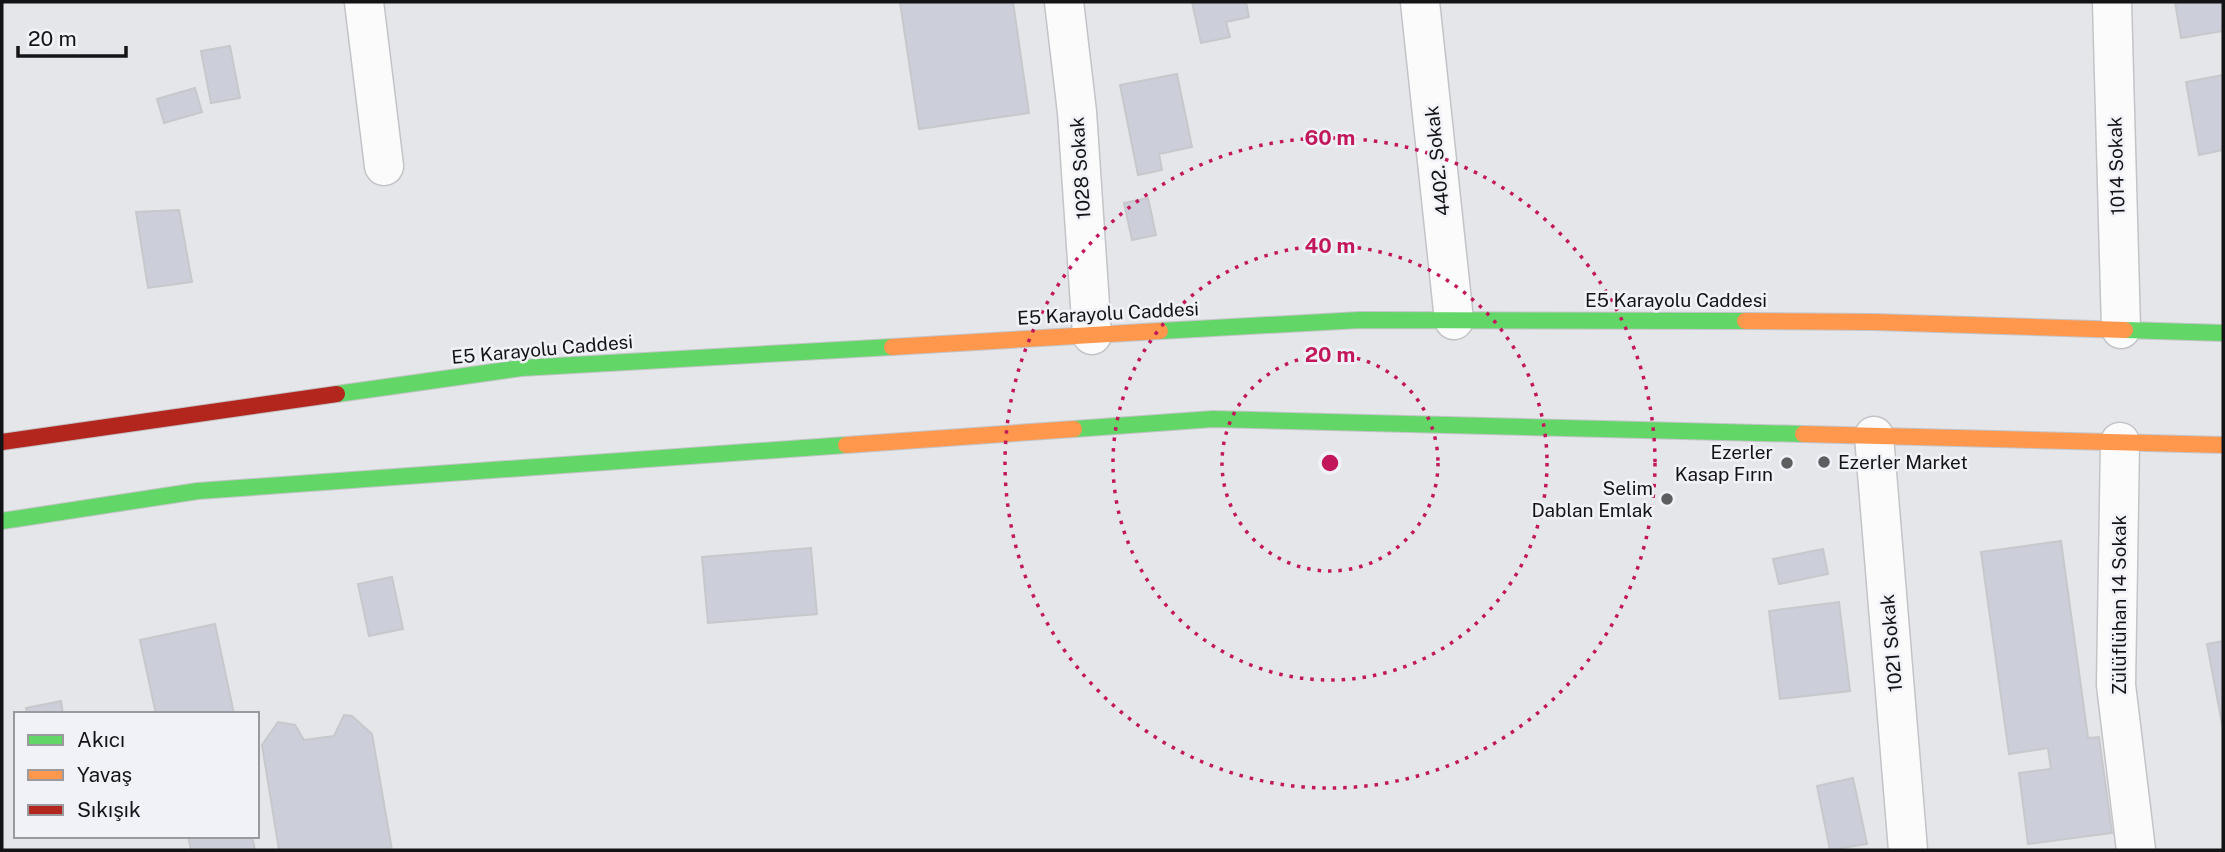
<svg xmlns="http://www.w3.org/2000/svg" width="2225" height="852" font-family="'Public Sans',sans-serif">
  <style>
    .building { fill: #cccfda; stroke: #c7c8cb; stroke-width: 2 }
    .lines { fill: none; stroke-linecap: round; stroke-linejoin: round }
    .street-casing { stroke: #c3c4c7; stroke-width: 41 }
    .fast-casing { stroke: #c3c4c7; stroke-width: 18 }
    .slow-casing { stroke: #c3c4c7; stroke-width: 18 }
    .jam-casing { stroke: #c3c4c7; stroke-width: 18 }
    .street { stroke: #fbfbfc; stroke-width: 38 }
    .fast { stroke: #63d668; stroke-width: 16 }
    .slow { stroke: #ff974d; stroke-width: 16 }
    .jam { stroke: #b3261e; stroke-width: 16 }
    .ring { fill: none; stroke: #c2185b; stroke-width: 3.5; stroke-dasharray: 3.5 7 }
    .poi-dot { fill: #5d5e60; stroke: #f1f2f8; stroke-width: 2.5 }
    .labels { text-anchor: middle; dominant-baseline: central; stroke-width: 5; stroke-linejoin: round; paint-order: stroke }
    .street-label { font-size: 19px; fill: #141416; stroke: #f1f2f8 }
    .poi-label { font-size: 19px; fill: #141416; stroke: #f1f2f8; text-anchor: end }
    .centre { fill: #c2185b; stroke: #f1f2f8; stroke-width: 3.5 }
    .ring-label { font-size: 21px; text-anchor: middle; font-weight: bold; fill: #c2185b; stroke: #f1f2f8; stroke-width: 5; stroke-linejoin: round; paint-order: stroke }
  </style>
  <rect width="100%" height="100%" fill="#e5e6ea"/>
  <path class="building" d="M900,2H1013L1029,113L919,129Z
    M1192,2H1246L1249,17L1226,22L1230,37L1201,43Z
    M2175,2H2223V31L2181,38Z
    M230,46L240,98L211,103L201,51Z
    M1177,74L1192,147L1159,154L1162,170L1138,175L1120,85Z
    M2223,75V150L2199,155L2186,82Z
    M195,88L202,112L164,123L157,99Z
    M1148,198L1156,235L1132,240L1124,203Z
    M179,210L192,282L148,288L136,212Z
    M2061,541L2088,738L2099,737L2112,833L2028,844L2019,773L2051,769L2048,748L2009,754L1981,552Z
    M811,548L817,614L708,623L702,557Z
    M1823,549L1828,574L1779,584L1773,559Z
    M392,577L403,629L369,636L358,584Z
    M1839,602L1850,691L1780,699L1769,611Z
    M215,624L234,714H156L140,640Z
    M2223,641V729L2207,644Z
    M61,701L63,714H27L26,708Z
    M344,715L352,716L372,734L392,850H279L262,745L278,722L295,725L304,740L334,736Z
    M1853,778L1867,844L1830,850L1817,786Z
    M188,836H252L255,850H191Z"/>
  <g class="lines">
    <defs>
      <path id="street" d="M364,2L384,166
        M1064,2L1077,112L1092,335
        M1420,2L1454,320
        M2112,2L2121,329
        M1874,436L1908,850
        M2120,442L2116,685L2136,850"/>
      <path id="fast" d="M2125,330L2223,333
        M1160,331L1360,320L1745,321
        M337,394L521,368L892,347
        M1074,429L1213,419L1803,434
        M2,521L198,491L846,445"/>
      <path id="slow" d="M1745,321L1874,322L2125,330
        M892,347L1160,331
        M1803,434L2223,445
        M846,445L1074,429"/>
      <path id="jam" d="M2,442L337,394"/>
    </defs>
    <use href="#street" class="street-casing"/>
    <use href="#fast" class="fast-casing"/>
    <use href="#slow" class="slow-casing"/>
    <use href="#jam" class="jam-casing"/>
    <use href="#street" class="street"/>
    <use href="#fast" class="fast"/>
    <use href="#slow" class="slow"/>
    <use href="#jam" class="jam"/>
  </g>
  <g class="ring">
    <circle cx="1330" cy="463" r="108"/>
    <circle cx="1330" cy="463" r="217"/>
    <circle cx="1330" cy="463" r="325"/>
  </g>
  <g class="poi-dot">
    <circle cx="1824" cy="462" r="7"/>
    <circle cx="1787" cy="463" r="7"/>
    <circle cx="1667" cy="499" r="7"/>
  </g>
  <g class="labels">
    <g class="street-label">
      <text transform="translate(1437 161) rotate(-96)">4402. Sokak</text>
      <text transform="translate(2116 166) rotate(-92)">1014 Sokak</text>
      <text transform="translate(1080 168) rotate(-94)">1028 Sokak</text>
      <text x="1676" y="300">E5 Karayolu Caddesi</text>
      <text transform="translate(1108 313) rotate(-3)">E5 Karayolu Caddesi</text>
      <text transform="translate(542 349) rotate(-5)">E5 Karayolu Caddesi</text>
      <text transform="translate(2119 605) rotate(-90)">Zülüflühan 14 Sokak</text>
      <text transform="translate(1891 643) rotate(-95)">1021 Sokak</text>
    </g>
    <g class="poi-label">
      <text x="1773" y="452">Ezerler<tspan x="1773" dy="22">Kasap Fırın</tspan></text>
      <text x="1838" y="462" text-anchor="start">Ezerler Market</text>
      <text x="1653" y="488">Selim<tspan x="1653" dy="22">Dablan Emlak</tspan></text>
    </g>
  </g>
  <circle cx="1330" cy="463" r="10" class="centre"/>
  <g class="ring-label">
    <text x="1330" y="145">60 m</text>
    <text x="1330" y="253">40 m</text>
    <text x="1330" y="362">20 m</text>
  </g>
  <rect width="2225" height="852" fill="none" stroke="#141416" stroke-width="7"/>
  <rect x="14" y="712" width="245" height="126" fill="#f1f2f8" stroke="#99999e" stroke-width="2"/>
  <rect x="28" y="735" width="35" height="10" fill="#63d668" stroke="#99999e" stroke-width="2"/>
  <text x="77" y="747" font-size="21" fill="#141416">Akıcı</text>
  <rect x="28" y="770" width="35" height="10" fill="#ff974d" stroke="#99999e" stroke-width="2"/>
  <text x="77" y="782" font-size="21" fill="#141416">Yavaş</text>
  <rect x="28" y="805" width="35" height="10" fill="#b3261e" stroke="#99999e" stroke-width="2"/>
  <text x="77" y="817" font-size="21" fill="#141416">Sıkışık</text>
  <path d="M18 46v10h108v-10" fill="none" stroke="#141416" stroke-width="3.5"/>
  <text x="28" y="46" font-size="21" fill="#141416" stroke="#f1f2f8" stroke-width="5" paint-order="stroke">20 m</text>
</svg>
